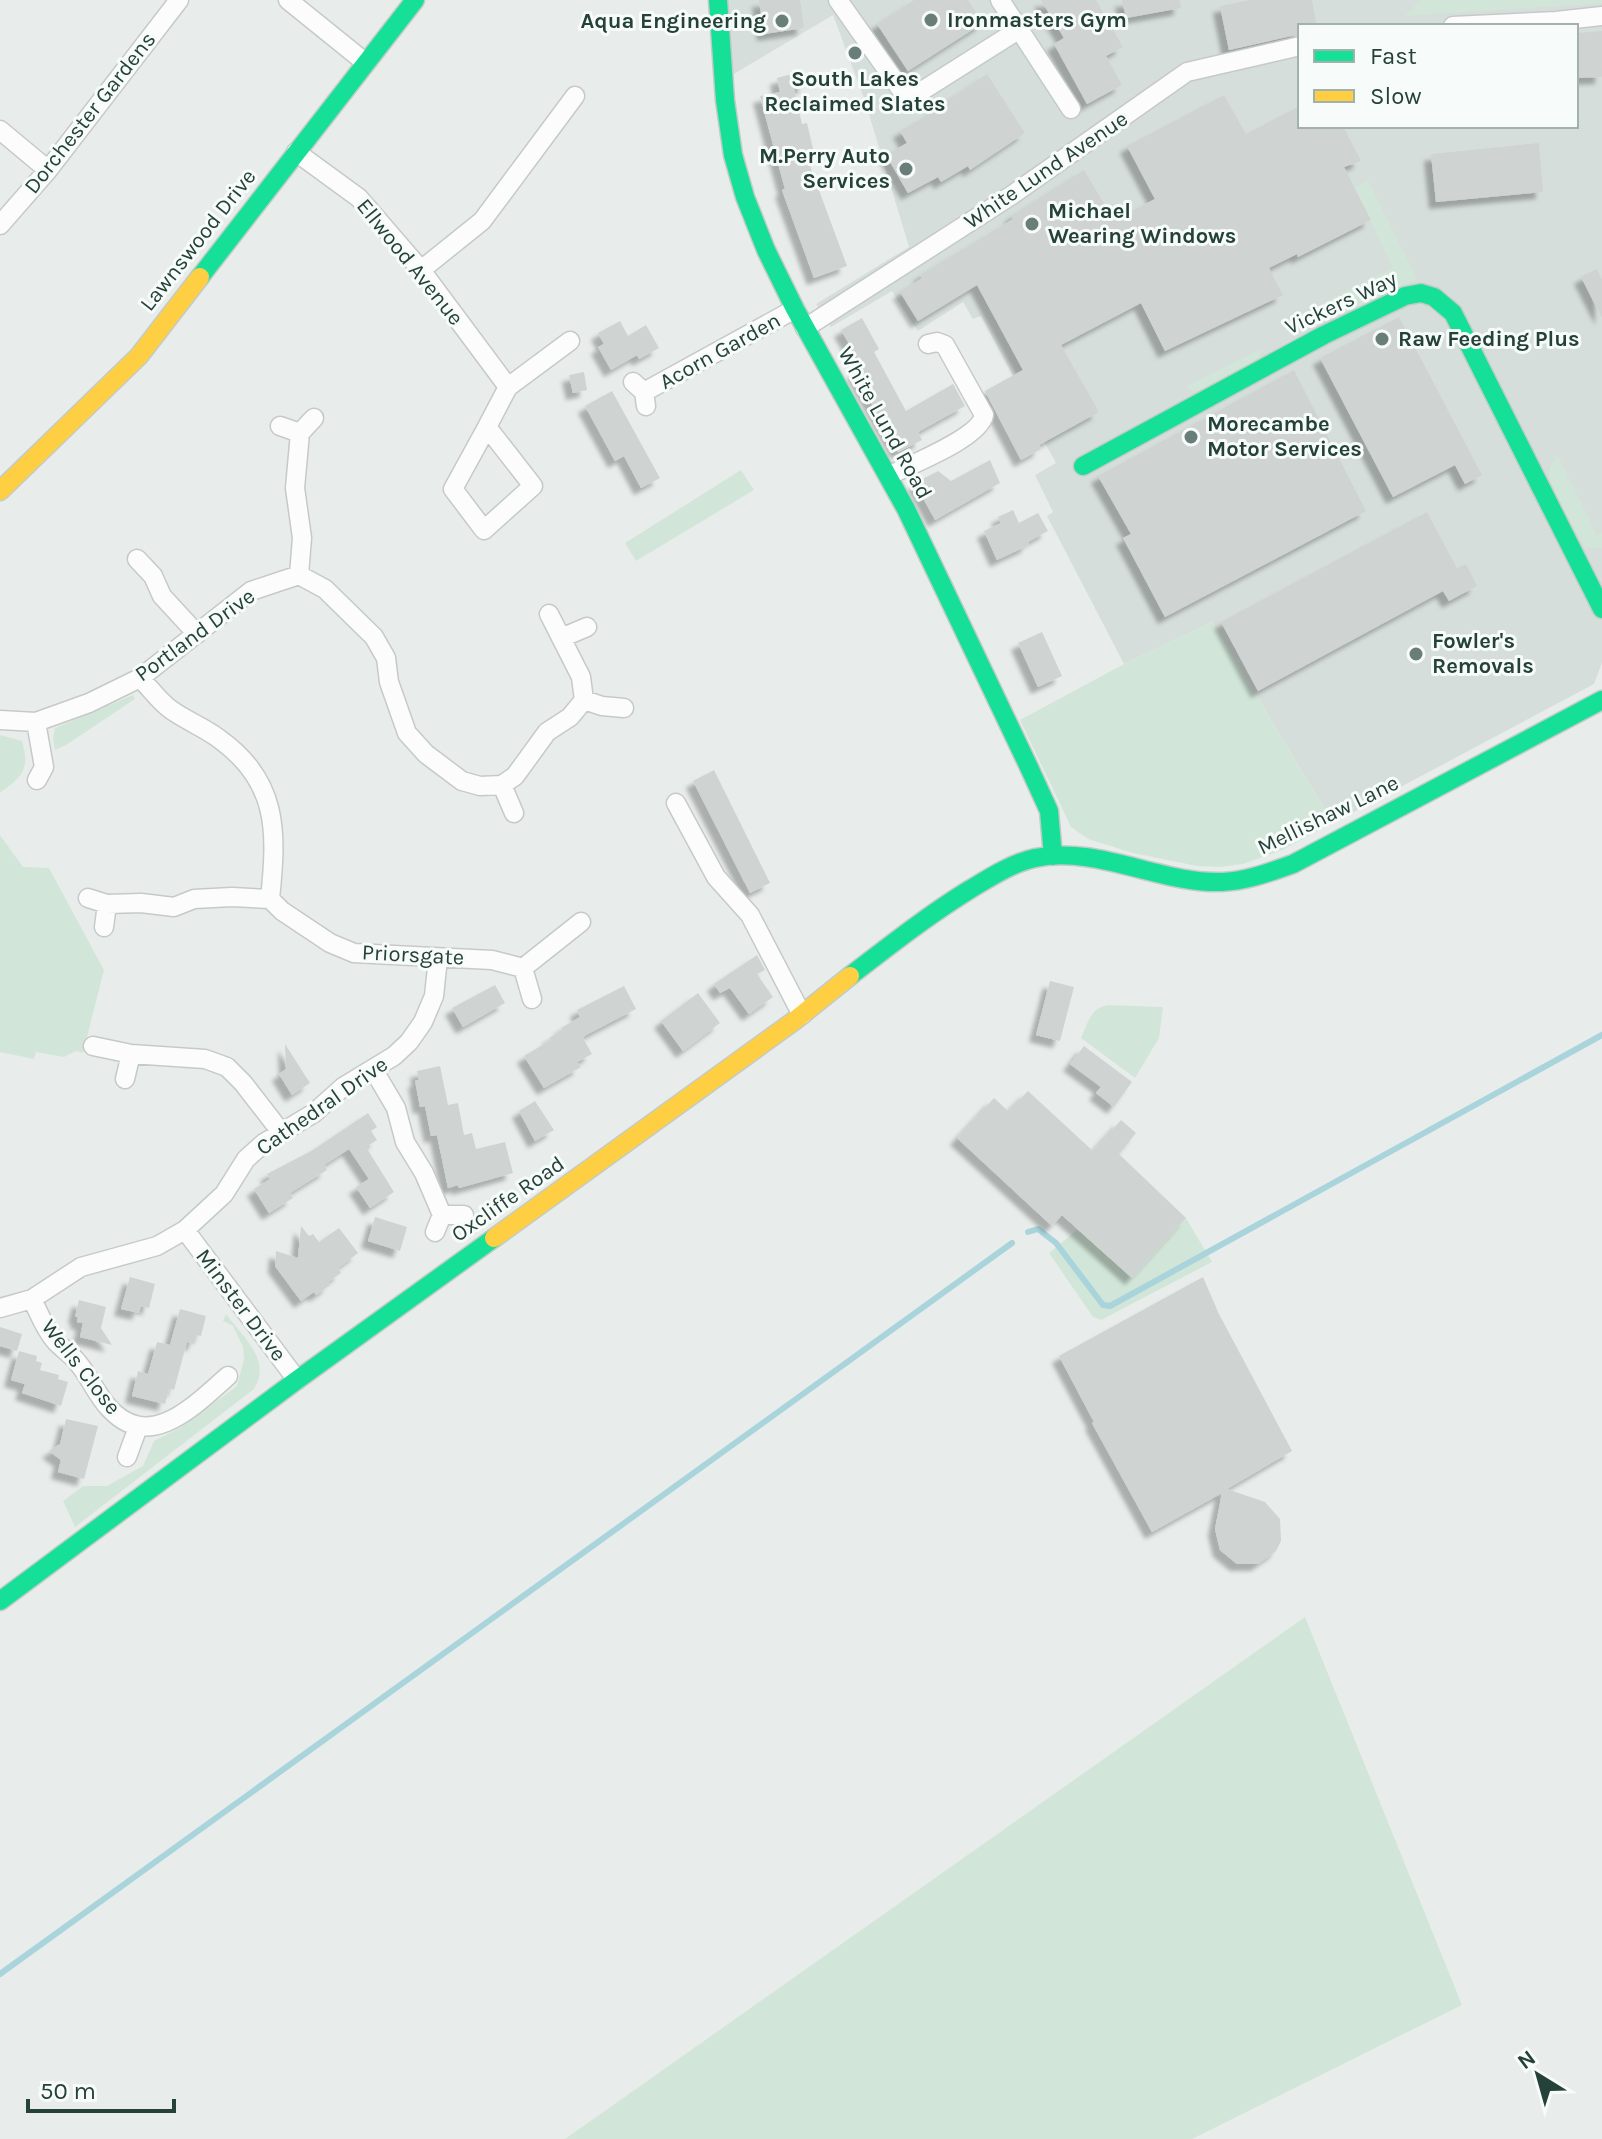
<svg xmlns="http://www.w3.org/2000/svg" width="1602" height="2139" font-family="Karla,sans-serif">
  <style>
    .built { fill: #d6dedb; fill-rule: evenodd }
    .green { fill: #d1e6d8 }
    .lines { fill: none; stroke-linecap: round; stroke-linejoin: round }
    .stream { stroke: #a9d4db; stroke-width: 6 }
    .building { fill: #cfd4d2; filter: url(#shadow) }
    .street-casing { stroke: #c5cac8; stroke-width: 21 }
    .fast-casing { stroke: #c3cbc8; stroke-width: 21 }
    .slow-casing { stroke: #c3cbc8; stroke-width: 21 }
    .street { stroke: #fcfcfc; stroke-width: 18 }
    .fast { stroke: #16e098; stroke-width: 18 }
    .slow { stroke: #ffcf43; stroke-width: 18 }
    .poi-dot { fill: #697e78; stroke: #f7fbf9; stroke-width: 3 }
    .labels { text-anchor: middle; dominant-baseline: central; stroke-width: 6; stroke-linejoin: round; paint-order: stroke }
    .poi-label { font-size: 22px; font-weight: bold; fill: #24423a; stroke: #f7fbf9; text-anchor: start }
    .street-label { font-size: 22px; fill: #24423a; stroke: #f7fbf9 }
  </style>
  <defs>
    <filter id="shadow"><feDropShadow dx="-7" dy="7" stdDeviation="2" flood-color="#0004"/></filter>
  </defs>
  <rect width="100%" height="100%" fill="#e8edeb"/>
  <path class="built" d="M726,0H1602V663L1594,684L1333,823L1212,622L1124,664L1047,516L1053,512L1035,475L1056,463L1036,427L1039,425L981,316L973,319L963,302L918,331L892,291L831,327L816,304L909,247L865,101L833,15L732,75ZM1300,26H1576V126H1300Z"/>
  <path class="green" d="M1421,0H1602V3L1405,16Z
    M1368,181L1417,279L1342,316L1322,303L1393,268L1355,188Z
    M1261,349L1260,359L1198,391L1190,390L1187,386Z
    M1558,456L1594,529L1597,535L1602,533V548H1585C1577,532 1550,489 1549,473C1549,466 1554,461 1558,456Z
    M741,470L754,490L636,561L625,543Z
    M1212,622L1333,823L1282,850L1243,864L1220,867L1197,866L1133,853L1088,839L1071,827L1020,720L1124,664Z
    M133,695L135,699L66,745L55,750L53,739L55,728Z
    M0,735L22,741C30,769 23,776 0,793Z
    M0,835L23,867L49,868L104,970L83,1053L76,1051L64,1057L36,1052L34,1059L0,1052Z
    M1108,1005L1163,1007L1159,1038L1135,1078L1081,1038C1088,1023 1090,1008 1108,1005Z
    M1186,1218L1212,1262L1101,1320L1093,1317L1049,1253L1077,1230L1132,1278Z
    M226,1314C243,1337 272,1360 254,1389L75,1527L63,1501L83,1486H107L143,1466L154,1441L180,1428L237,1386L244,1359L243,1347L233,1326L223,1321Z
    M1305,1617L1462,2005L1192,2139H565Z"/>
  <g class="lines">
    <path class="stream" d="M1028,1232L1038,1229L1056,1243L1103,1305L1110,1306L1602,1035
      M0,1974L1012,1243"/>
  </g>
  <path class="building" d="M759,0H800L804,28L764,34Z
    M914,0H968L983,23L908,71L877,24Z
    M1041,0H1096L1123,47L1106,56L1122,85L1087,104L1054,44L1064,38Z
    M1122,0H1180L1181,8L1126,18Z
    M1250,0H1312L1317,26H1300V34L1229,50L1220,6Z
    M1602,31V77L1576,78V33Z
    M802,71L806,86L794,89L802,124L807,123L814,153L815,161L809,163L847,266L814,278L782,190L785,189L760,96L780,92L777,78Z
    M987,74L1025,133L970,170L968,166L941,182L938,177L908,193L886,155L907,143L900,131L933,112L932,111Z
    M1224,95L1246,134L1300,106V126H1343L1361,161L1344,167L1371,220L1298,257L1297,254L1269,268L1283,295L1165,351L1141,303L1061,345L1099,412L1039,445L1041,449L1021,460L985,391L1023,370L977,285L918,321L900,292L922,278L920,275L1013,219L1011,216L1084,170L1114,220L1155,199L1127,146Z
    M1539,143L1543,192L1436,202L1431,154Z
    M1597,269L1602,280V318L1581,277Z
    M1399,317L1482,475L1465,484L1455,465L1393,497L1320,358Z
    M862,318L879,349L874,352L906,411L953,384L965,406L918,432L922,440L898,452L854,372L863,367L841,330Z
    M620,321L628,336L646,325L659,348L639,359L637,355L611,370L598,347L604,344L598,333Z
    M1294,370L1366,511L1165,617L1123,538L1131,534L1098,476Z
    M584,372L587,390L573,393L569,375Z
    M612,391L660,478L641,488L624,456L615,461L585,406Z
    M990,460L1000,483L935,520L915,483L938,471L951,481Z
    M1013,510L1019,523L1038,513L1048,531L1028,542L1029,545L997,560L984,531L1001,523L998,517Z
    M1427,512L1457,568L1466,564L1477,586L1449,601L1443,591L1258,691L1221,622Z
    M1042,632L1062,676L1038,687L1018,643Z
    M714,770L770,883L750,893L693,781Z
    M757,955L765,970L757,974L773,997L749,1014L730,988L720,993L714,984Z
    M1050,981L1074,987L1060,1041L1036,1035Z
    M495,985L505,1003L463,1027L452,1008Z
    M624,986L636,1009L586,1035L583,1038L592,1054L577,1062L581,1067L544,1088L524,1056L551,1040L549,1038L563,1030L561,1028L580,1017L577,1010Z
    M698,993L720,1023L683,1051L661,1021Z
    M285,1044L310,1083L292,1095L279,1074L286,1069Z
    M1084,1046L1132,1082L1114,1107L1096,1093L1101,1087L1070,1064Z
    M440,1066L448,1105L458,1103L464,1135L472,1133L476,1149L505,1142L513,1173L459,1188L458,1185L448,1188L437,1135L431,1136L425,1106L420,1107L415,1080H419L417,1071Z
    M1028,1091L1093,1151L1121,1120L1136,1133L1119,1154L1186,1218L1132,1278L1062,1215L1052,1226L957,1138L994,1098L1008,1111Z
    M535,1101L554,1130L535,1141L519,1111Z
    M368,1113L377,1127L371,1131L377,1140L366,1147L394,1192L370,1208L356,1187L369,1179L349,1149L324,1165L327,1170L290,1193L293,1198L269,1213L254,1189L270,1179L267,1174L313,1150Z
    M375,1217L407,1227L400,1251L368,1241Z
    M301,1226L309,1236L313,1234L319,1242L339,1228L358,1253L338,1268L341,1273L328,1282L330,1285L316,1295L314,1292L301,1301L275,1266L276,1251L298,1258Z
    M130,1277L155,1284L149,1308L141,1306L139,1313L121,1309Z
    M1203,1277L1219,1314L1292,1451L1227,1489L1265,1502L1280,1519L1281,1541L1276,1551L1258,1564H1237L1220,1550L1215,1529L1222,1493L1152,1532L1092,1423L1094,1422L1059,1356Z
    M79,1300L106,1307L101,1328L112,1345L80,1337L83,1323L77,1322L78,1317H75Z
    M180,1309L206,1316L201,1336L197,1335L194,1344L187,1342L174,1390L169,1388L165,1404L132,1396L138,1371L148,1374L157,1342L170,1345Z
    M0,1327L22,1334L17,1351L0,1346Z
    M19,1351L37,1356L36,1361L42,1363L40,1370L59,1375L58,1379L68,1382L61,1406L22,1393L25,1384L11,1380Z
    M66,1419L98,1426L84,1479L58,1472L61,1460L49,1451L60,1444Z"/>
  <g class="lines">
    <defs>
      <path id="street" d="M288,0L366,63
        M838,0L902,91L917,94L1018,30
        M1000,0L1071,109
        M1453,26L1556,21L1602,16
        M0,130L48,170
        M296,152L359,198L421,270L508,387
        M0,225L48,170L179,0
        M421,270L482,221L575,96
        M805,328L1012,195L1187,72L1300,46
        M633,382L644,392L646,406
        M644,392L795,309
        M280,426L300,433
        M487,427L453,489L484,530L533,486L487,427L508,387L570,341
        M300,433L314,418
        M888,476C911,464 980,438 984,415L945,345L937,342L928,344
        M137,559L153,576L162,596L197,634
        M299,575L325,589L374,637L386,658L389,682L407,733L426,754L462,781L480,786L502,785L515,776L547,732L570,717L584,700L581,677L549,614
        M299,575L302,538L295,488L300,433
        M561,638L587,627
        M140,678C150,688 159,701 170,709C185,720 203,727 218,738C279,781 277,832 270,899
        M584,700L602,706L624,708
        M0,720L36,722L89,703L140,678L251,591L299,575
        M36,722L44,767L37,780
        M502,785L514,813
        M676,803L716,877L750,915L802,1015
        M88,898L107,904L141,903L174,907L194,899L232,897L270,899
        M270,899L282,911L330,943L354,953L492,960L523,968L581,922
        M104,927L107,904
        M523,968L532,999
        M93,1046L131,1054L205,1059L227,1067L243,1083L281,1132
        M373,1069L396,1108L405,1142L424,1173L442,1215L435,1232
        M125,1079L131,1054
        M442,1215H464
        M185,1230L297,1380
        M32,1299C39,1313 45,1330 56,1342C63,1349 72,1355 78,1363C90,1377 96,1394 109,1408C150,1453 195,1405 228,1376
        M0,1308L32,1299L81,1267L157,1246L185,1230L224,1194L246,1159L264,1143L314,1113L343,1087L394,1056L409,1042L423,1022L434,996L438,958
        M127,1457L138,1427"/>
      <path id="fast" d="M718,0L725,100L733,155L745,197L766,250L795,309L906,509L1027,763L1049,811L1053,856
        M200,277L415,0
        M1083,466L1324,335L1405,296L1421,293L1434,297L1453,313L1602,609
        M850,976C889,946 927,916 969,890C989,878 1012,863 1035,858C1097,845 1160,884 1222,882C1247,881 1270,872 1293,864L1602,700
        M0,1601L297,1380L494,1238"/>
      <path id="slow" d="M0,491L139,356L200,277
        M494,1238L794,1021L850,976"/>
    </defs>
    <use href="#street" class="street-casing"/>
    <use href="#fast" class="fast-casing"/>
    <use href="#slow" class="slow-casing"/>
    <use href="#street" class="street"/>
    <use href="#fast" class="fast"/>
    <use href="#slow" class="slow"/>
  </g>
  <g class="poi-dot">
    <circle cx="931" cy="20" r="8"/>
    <circle cx="782" cy="21" r="8"/>
    <circle cx="855" cy="53" r="8"/>
    <circle cx="906" cy="169" r="8"/>
    <circle cx="1032" cy="224" r="8"/>
    <circle cx="1382" cy="339" r="8"/>
    <circle cx="1191" cy="437" r="8"/>
    <circle cx="1416" cy="654" r="8"/>
  </g>
  <g class="labels">
    <g class="poi-label">
      <text x="947" y="20">Ironmasters Gym</text>
      <text x="766" y="21" text-anchor="end">Aqua Engineering</text>
      <text x="855" y="79" text-anchor="middle">South Lakes<tspan x="855" dy="25">Reclaimed Slates</tspan></text>
      <text x="890" y="156" text-anchor="end">M.Perry Auto<tspan x="890" dy="25">Services</tspan></text>
      <text x="1048" y="211">Michael<tspan x="1048" dy="25">Wearing Windows</tspan></text>
      <text x="1398" y="339">Raw Feeding Plus</text>
      <text x="1207" y="424">Morecambe<tspan x="1207" dy="25">Motor Services</tspan></text>
      <text x="1432" y="641">Fowler's<tspan x="1432" dy="25">Removals</tspan></text>
    </g>
    <g class="street-label">
      <text transform="translate(90 113) rotate(-52)">Dorchester Gardens</text>
      <text transform="translate(1046 170) rotate(-34)">White Lund Avenue</text>
      <text transform="translate(198 240) rotate(-52)">Lawnswood Drive</text>
      <text transform="translate(410 262) rotate(51)">Ellwood Avenue</text>
      <text transform="translate(1341 303) rotate(-25)">Vickers Way</text>
      <text transform="translate(720 351) rotate(-29)">Acorn Garden</text>
      <text transform="translate(885 423) rotate(61)">White Lund Road</text>
      <text transform="translate(195 635) rotate(-36)">Portland Drive</text>
      <text transform="translate(1328 815) rotate(-26)">Mellishaw Lane</text>
      <text transform="translate(413 955) rotate(3)">Priorsgate</text>
      <text transform="translate(322 1106) rotate(-35)">Cathedral Drive</text>
      <text transform="translate(508 1199) rotate(-35)">Oxcliffe Road</text>
      <text transform="translate(241 1305) rotate(53)">Minster Drive</text>
      <text transform="translate(81 1367) rotate(52)">Wells Close</text>
    </g>
  </g>
  <rect x="1298" y="24" width="280" height="104" fill="#f7fbf9" stroke="#a3b1ad" stroke-width="2"/>
  <rect x="1314" y="50" width="40" height="12" fill="#16e098" stroke="#a3b1ad" stroke-width="2"/>
  <text x="1370" y="64" font-size="24" fill="#24423a">Fast</text>
  <rect x="1314" y="90" width="40" height="12" fill="#ffcf43" stroke="#a3b1ad" stroke-width="2"/>
  <text x="1370" y="104" font-size="24" fill="#24423a">Slow</text>
  <g transform="translate(1538 2075) rotate(323)" stroke="#f7fbf9" stroke-width="6" paint-order="stroke">
  <path d="M0-6L14 30L0 20L-14 30Z" fill="#24423a"/>
  <text y="-12" font-size="22" font-weight="bold" text-anchor="middle" fill="#24423a">N</text>
  </g>
  <path d="M28 2099v12h146v-12" fill="none" stroke="#24423a" stroke-width="4"/>
  <text x="40" y="2099" font-size="24" fill="#24423a" stroke="#f7fbf9" stroke-width="6" paint-order="stroke">50 m</text>
</svg>
